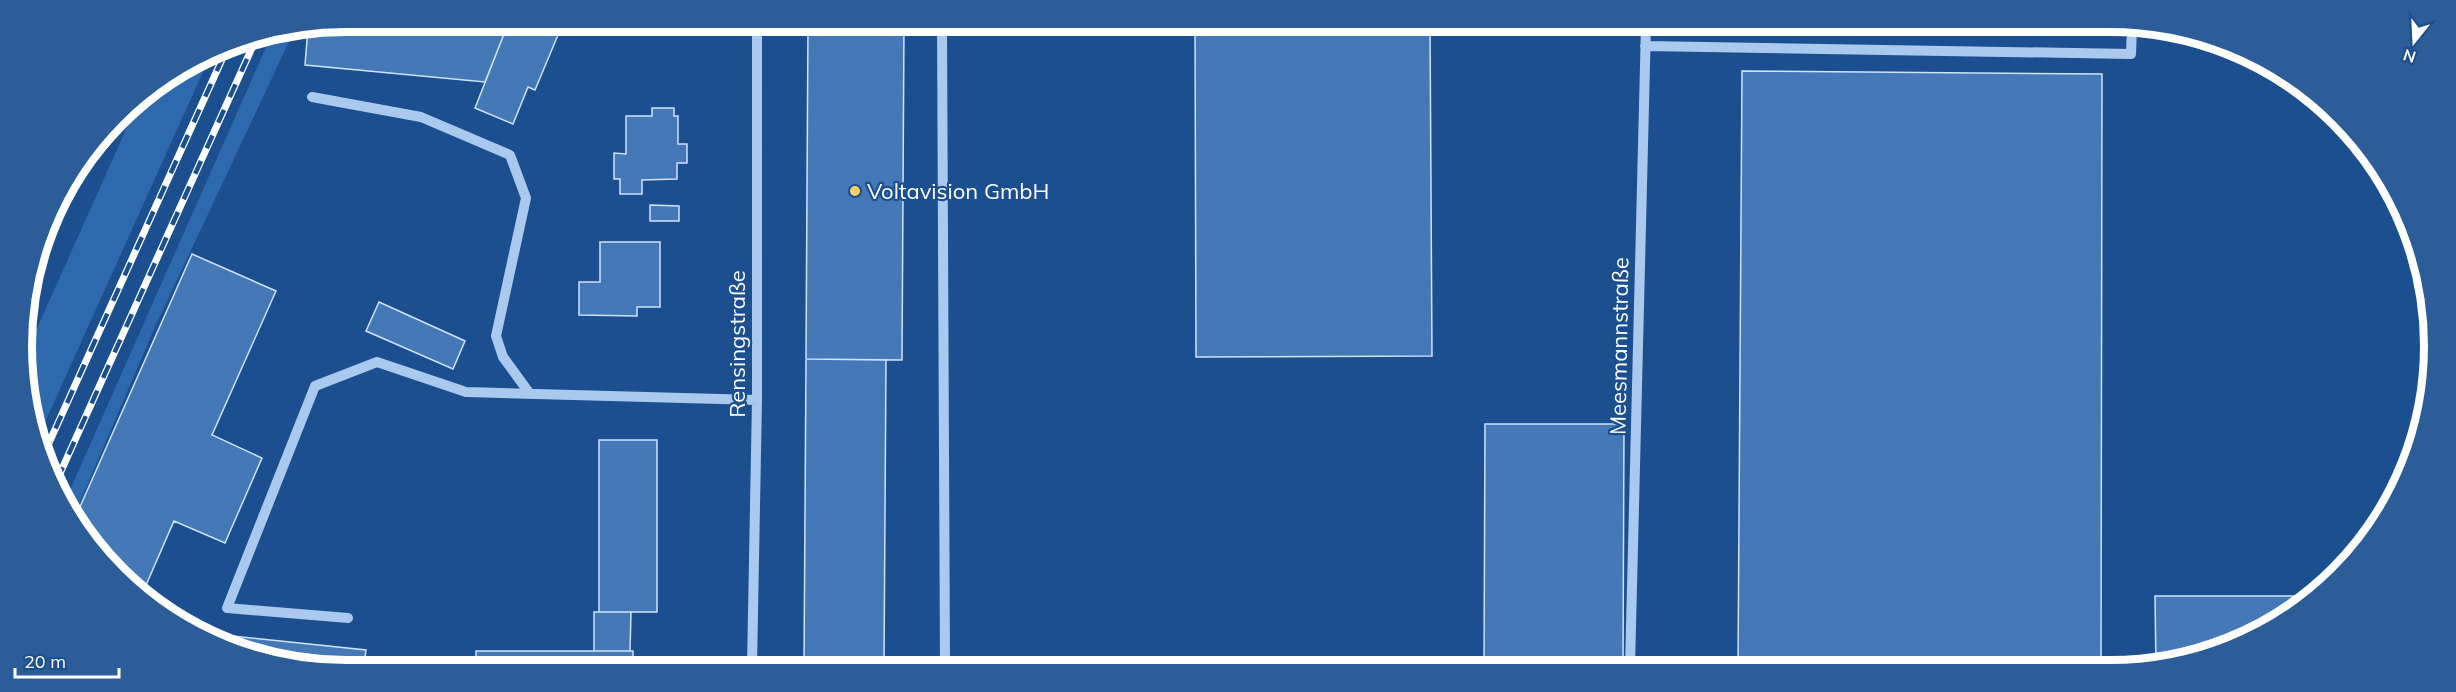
<svg xmlns="http://www.w3.org/2000/svg" width="2456" height="692" font-family="Mulish,sans-serif">
  <style>
    .green { fill: #2e69ad }
    .building { fill: #4478b7; stroke: #cfe3fa; stroke-width: 1.5 }
    .lines { fill: none; stroke-linecap: round; stroke-linejoin: round }
    .minor { stroke: #a9c9ee; stroke-width: 10 }
    .rail-casing { stroke: #fff; stroke-width: 7 }
    .rail { stroke: #1b4f8f; stroke-width: 4.5; stroke-dasharray: 14; stroke-linecap: butt }
    .poi-dot { fill: #ffd166; stroke: #1b4f8f; stroke-width: 2 }
    .labels { text-anchor: middle; dominant-baseline: central; stroke-width: 4.5; stroke-linejoin: round; paint-order: stroke }
    .poi-label { font-size: 22px; fill: #fff; stroke: #1b4f8f; text-anchor: start }
    .street-label { font-size: 22px; fill: #fff; stroke: #1b4f8f }
    .rim { fill: none; stroke: #fff; stroke-width: 8 }
  </style>
  <rect width="100%" height="100%" fill="#1b4f8f"/>
  <path class="green" d="M294,31L154,329L74,516L66,499L271,36Z
    M212,52L37,440L32,430L25,355L141,96Z"/>
  <path class="building" d="M346,21H421L506,29L485,82L305,65L308,28Z
    M640,22H693V29L640,28Z
    M808,23H904L902,360L806,359Z
    M1195,24L1430,25L1432,356L1196,357Z
    M506,29L558,35L535,90L528,87L513,124L475,108Z
    M1742,71L2102,74L2101,668L1738,667Z
    M652,108H674V116H678V144H687V163H677V179L642,180V194H620V179H614V153L626,154V116H652Z
    M650,205L679,206V221H650Z
    M600,242H660V307H637V316L579,315V282H600Z
    M192,254L276,291L212,435L262,458L225,543L174,521L143,592L88,544L75,518Z
    M379,302L465,341L453,369L366,331Z
    M806,359L886,360L884,666H804Z
    M1485,424H1624L1623,667H1484Z
    M599,440H657V612H599Z
    M2155,596H2316L2253,638L2156,667Z
    M594,612H631L630,651H594Z
    M194,632L366,650L364,665H283Z
    M476,651H633V665H476Z"/>
  <g class="lines">
    <path class="minor" d="M942,23L945,666
      M1645,46L2131,54L2132,27
      M312,97L421,117L510,155L526,198L496,336L503,357L530,394
      M348,618L227,608L315,386L377,362L466,392L757,400
      M752,666L757,400V22
      M1630,667L1646,25"/>
    <defs>
      <path id="rail" d="M44,454L229,44
        M57,480L256,39"/>
    </defs>
    <use href="#rail" class="rail-casing"/>
    <use href="#rail" class="rail"/>
  </g>
  <circle class="poi-dot" cx="855" cy="191" r="6"/>
  <g class="labels">
    <g class="poi-label">
      <text x="867" y="191">Voltavision GmbH</text>
    </g>
    <g class="street-label">
      <text transform="translate(737 344) rotate(-90)">Rensingstraße</text>
      <text transform="translate(1619 346) rotate(-89)">Meesmannstraße</text>
    </g>
  </g>
  <path d="M0 0H2456V692H0ZM346 32H2110A314 314 0 0 1 2424 346V346A314 314 0 0 1 2110 660H346A314 314 0 0 1 32 346V346A314 314 0 0 1 346 32Z" fill="#2d5d98" fill-rule="evenodd"/>
  <path class="rim" d="M346 32H2110A314 314 0 0 1 2424 346V346A314 314 0 0 1 2110 660H346A314 314 0 0 1 32 346V346A314 314 0 0 1 346 32Z"/>
  <g transform="translate(2414 42) rotate(198)" stroke="#1b4f8f" stroke-width="4.5" paint-order="stroke">
  <path d="M0-4.5L10 22L0 15L-10 22Z" fill="#ffffff"/>
  <text y="-9" font-size="16" font-weight="bold" text-anchor="middle" fill="#ffffff">N</text>
  </g>
  <path d="M15 668v9h104v-9" fill="none" stroke="#ffffff" stroke-width="3"/>
  <text x="24" y="668" font-size="18" fill="#ffffff" stroke="#1b4f8f" stroke-width="4.5" paint-order="stroke">20 m</text>
</svg>
